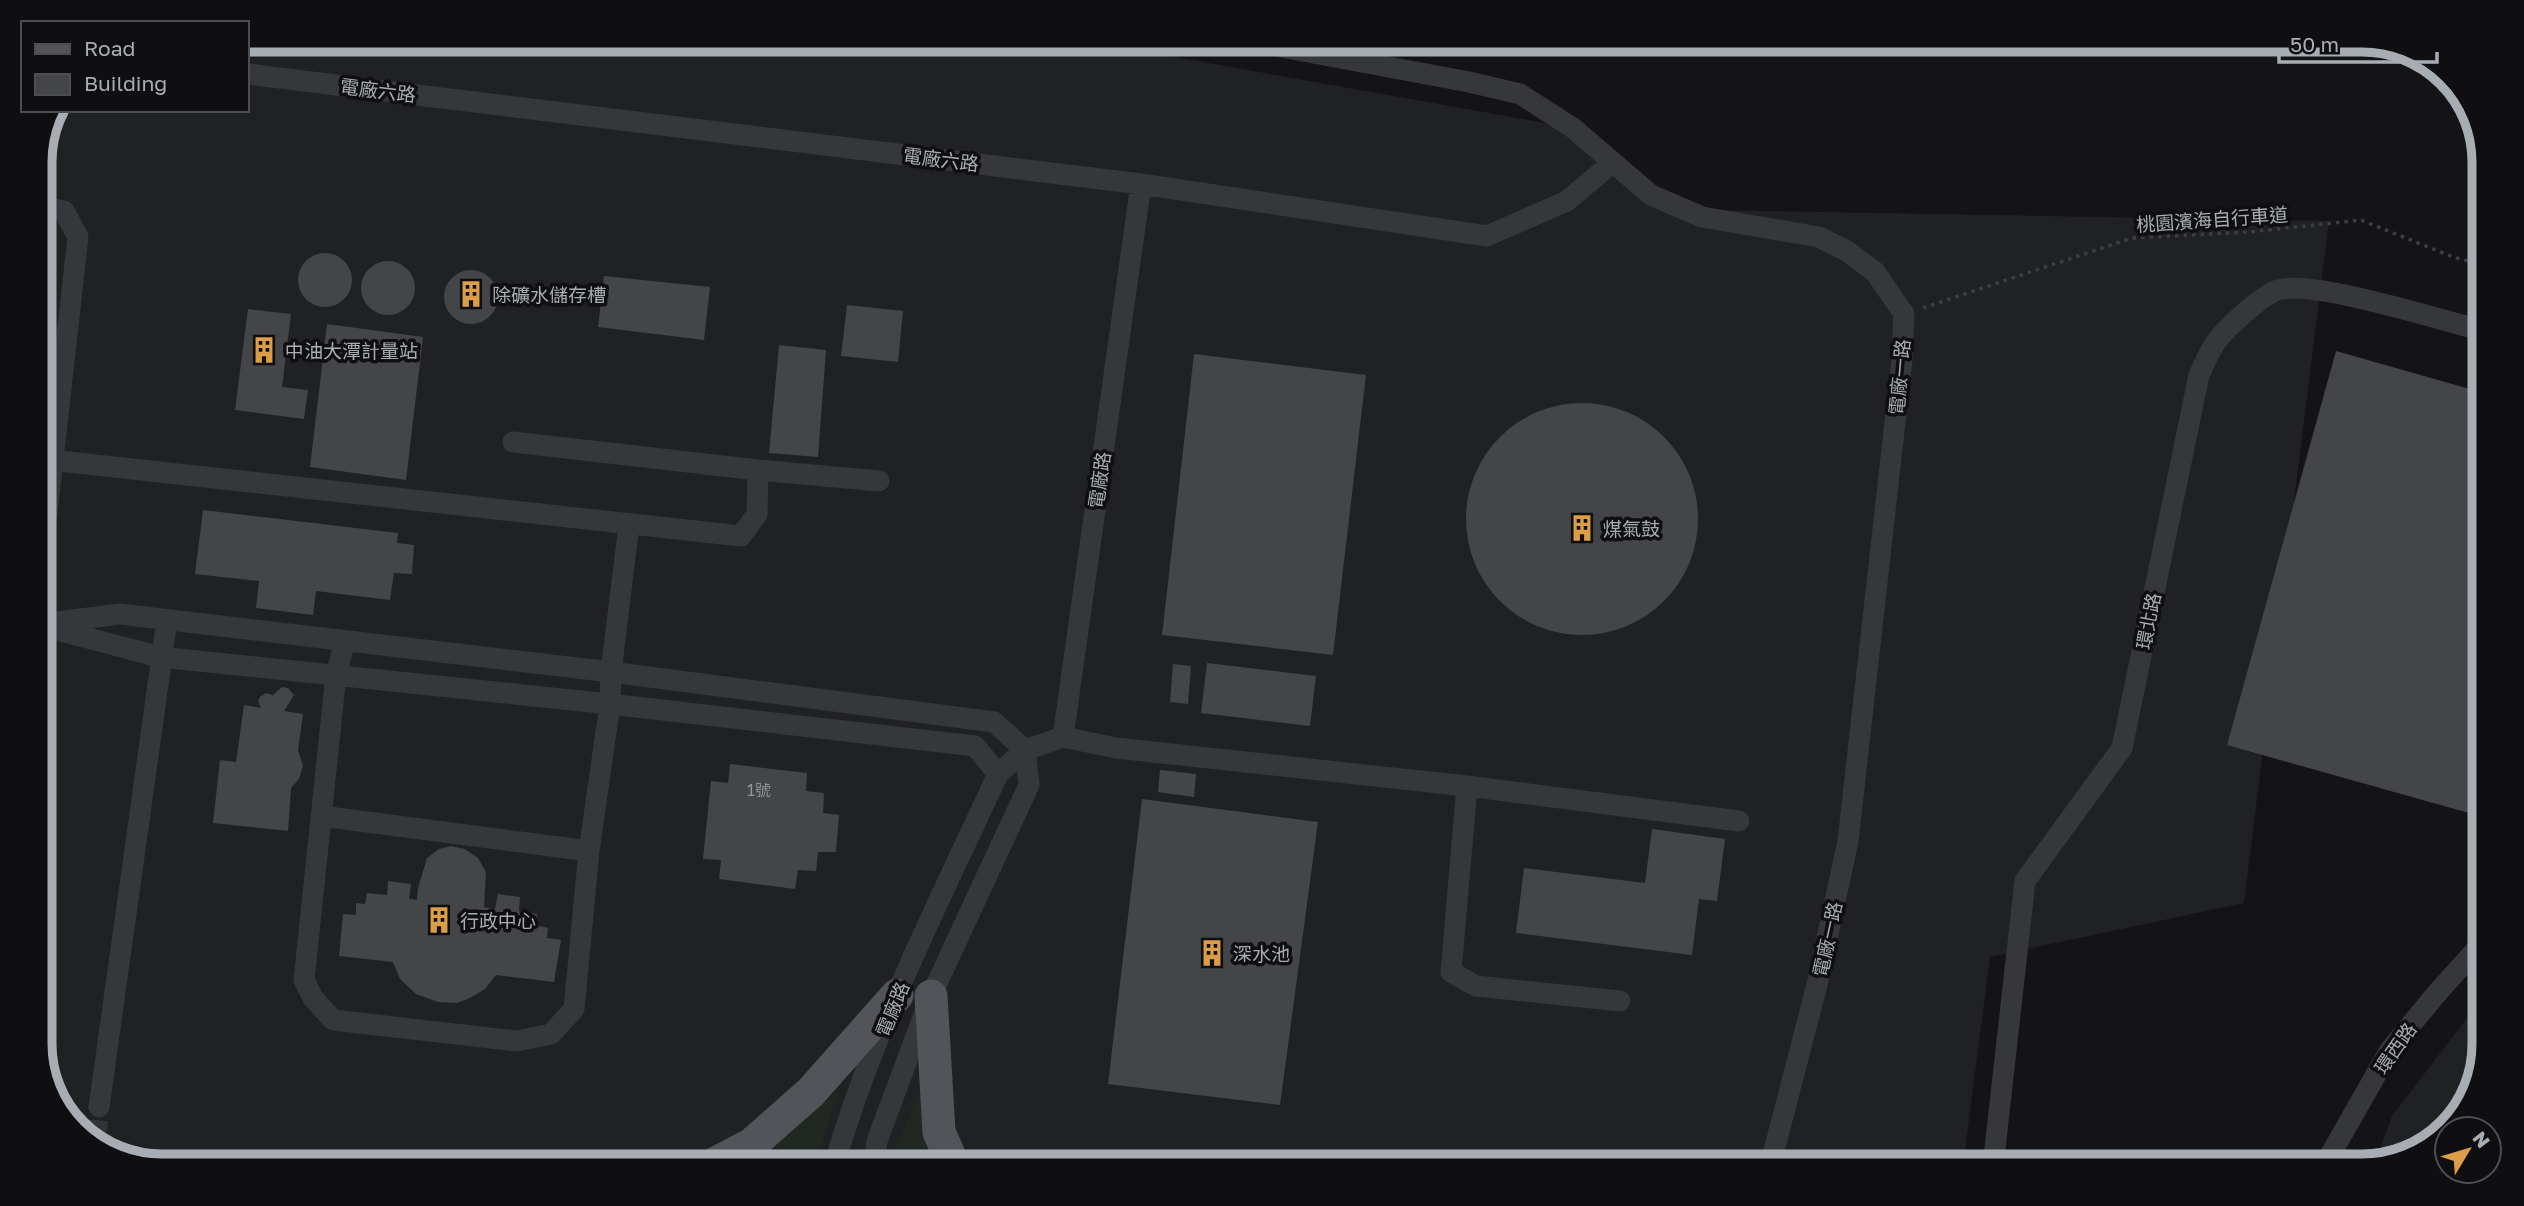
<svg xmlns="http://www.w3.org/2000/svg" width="2524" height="1206" font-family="'Golos Text','Noto Sans TC',sans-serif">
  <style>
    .built { fill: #202123 }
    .green { fill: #212821 }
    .building { fill: #434548 }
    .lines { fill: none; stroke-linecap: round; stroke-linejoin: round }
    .street-tunnel { stroke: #323336; stroke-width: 21; stroke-dasharray: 21 10; stroke-linecap: butt }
    .path { stroke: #3c3e41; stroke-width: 3.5; stroke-dasharray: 3.5 5; stroke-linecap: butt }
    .street { stroke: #36373a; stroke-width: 21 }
    .primary { stroke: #525459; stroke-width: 33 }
    .labels { text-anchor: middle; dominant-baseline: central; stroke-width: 7; stroke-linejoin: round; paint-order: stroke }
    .number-label { font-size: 16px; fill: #8f9399 }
    .street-label { font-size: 19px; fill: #a8adb4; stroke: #0f0f11 }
    .poi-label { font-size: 19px; fill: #a8adb4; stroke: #0f0f11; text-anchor: start }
    .rim { fill: none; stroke: #a8adb4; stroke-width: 9 }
  </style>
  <rect width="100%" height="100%" fill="#141416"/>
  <path class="built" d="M247,40H1079L1557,125L1655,209L2329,221L2244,903L1990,957L1963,1166H163L109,1153L61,1112L41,1052L40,155L61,110H247Z
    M2484,996V1043L2471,1097L2429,1145L2375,1162L2392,1116Z"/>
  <path class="green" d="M923,1084L945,1166H895L897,1144Z
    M839,1089L815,1166H739L800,1123Z"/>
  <path class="building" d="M298 280a27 27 0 1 1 54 0a27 27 0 1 1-54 0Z
    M361 288a27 27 0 1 1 54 0a27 27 0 1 1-54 0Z
    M444 297a27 27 0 1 1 54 0a27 27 0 1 1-54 0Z
    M604,276L710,287L704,340L598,327Z
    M847,305L903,311L898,362L841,356Z
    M248,309L291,314L282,387L308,390L304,419L235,410Z
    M327,324L423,337L406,480L310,467Z
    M779,345L826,350L818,457L769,453Z
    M2336,351L2484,393L2483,817L2227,745Z
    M1194,354L1366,375L1333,655L1162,635Z
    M1466 519a116 116 0 1 1 232 0a116 116 0 1 1-232 0Z
    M203,510L398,533L397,543L414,545L412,574L394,573L390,600L316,591L313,615L256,608L259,581L195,574Z
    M1207,663L1316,676L1310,726L1201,713Z
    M1173,664L1191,666L1188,704L1170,702Z
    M282,687L288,688L294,695L284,711L303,714L298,750L303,766L299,779L291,788L288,831L213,823L220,760L236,762L244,705L261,708L258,701L260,697L266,693L273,695Z
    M730,764L807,773L806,791L824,793L823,813L839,815L836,852H818L816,871L798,870L795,889L719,879L721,860L703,859L711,781L728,783Z
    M1160,770L1196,774L1194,797L1158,792Z
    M1142,799L1318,822L1280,1105L1108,1084Z
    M1652,829L1725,839L1717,901L1699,899L1692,955L1516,933L1524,868L1645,883Z
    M451,846L465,849L478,858L486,872L484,907L495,909L498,894L520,897L519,911L537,914L536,925L548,928L547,938L561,940L554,982L496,975L485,989L470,998L457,1003L438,1002L416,994L400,979L393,962L339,956L343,914L356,915V903L365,904L367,893L387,895L388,881L411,884L409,899L417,900L418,888L427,858L439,849Z"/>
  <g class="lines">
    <path class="street-tunnel" d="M95,1141L99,1107"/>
    <path class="path" d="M1923,308L2132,238L2249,232L2361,220L2453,257L2484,265"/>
    <path class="street" d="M1244,40L1469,82L1520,94L1573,128L1651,195L1702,217L1819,237L1847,251L1875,272L1904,314L1902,360L1848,841L1818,981L1770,1166
      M247,74L1141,184L1487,236L1567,201L1613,162
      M40,206L64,211L78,237L41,566
      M41,459L741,536L757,514L758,470L513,442
      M758,470L879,481
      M41,624L120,614L611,672L994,722L1025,750L1029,785L931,996L877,1141L874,1166
      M46,627L160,657L610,704L975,746L998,774
      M345,641L336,675L304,980L313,998L333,1020L517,1041L551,1034L574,1009L589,851L610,704L611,672L629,524
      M1063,737L1116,748L1467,786L1739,821
      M1063,737L1141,184
      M1467,786L1451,972L1476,986L1620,1001
      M321,816L589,851
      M99,1107L167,620
      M834,1166C873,1030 939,902 998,774L1025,750L1063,737
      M1993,1166L2025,881L2122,748L2199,375C2204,364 2209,352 2216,342C2226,328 2262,295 2278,290C2311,279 2444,321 2484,331
      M2324,1166L2390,1050L2438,992L2484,941"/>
    <path class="primary" d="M931,996L939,1132L954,1166
      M710,1166L752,1144L811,1092L897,995"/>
  </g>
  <defs>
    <symbol id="building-bare" viewBox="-9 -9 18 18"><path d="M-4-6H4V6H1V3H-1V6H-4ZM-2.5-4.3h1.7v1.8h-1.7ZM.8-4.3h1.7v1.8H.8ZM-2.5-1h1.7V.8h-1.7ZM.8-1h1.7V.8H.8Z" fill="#db9d47" stroke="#0f0f11" stroke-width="2.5" paint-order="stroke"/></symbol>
  </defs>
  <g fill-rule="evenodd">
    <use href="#building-bare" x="452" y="275" width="38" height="38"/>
    <use href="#building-bare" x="245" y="331" width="38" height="38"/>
    <use href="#building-bare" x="1563" y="509" width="38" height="38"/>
    <use href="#building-bare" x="420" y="901" width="38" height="38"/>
    <use href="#building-bare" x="1193" y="934" width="38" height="38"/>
  </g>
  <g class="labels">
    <g class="number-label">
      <text x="759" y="790">1號</text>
    </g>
    <g class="street-label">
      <text transform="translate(378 90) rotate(7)">電廠六路</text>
      <text transform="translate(941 159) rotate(7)">電廠六路</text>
      <text transform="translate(2212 219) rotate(-4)">桃園濱海自行車道</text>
      <text transform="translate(1899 377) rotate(-85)">電廠一路</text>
      <text transform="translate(1099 480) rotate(-82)">電廠路</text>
      <text transform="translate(2148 621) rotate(-79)">環北路</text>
      <text transform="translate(1827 939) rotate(-78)">電廠一路</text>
      <text transform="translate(892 1009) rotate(-68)">電廠路</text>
      <text transform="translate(2395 1048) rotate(-55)">環西路</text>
    </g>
    <g class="poi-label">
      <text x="492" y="294">除礦水儲存槽</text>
      <text x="285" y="350">中油大潭計量站</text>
      <text x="1603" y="528">煤氣鼓</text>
      <text x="460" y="920">行政中心</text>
      <text x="1233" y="953">深水池</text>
    </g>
  </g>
  <path d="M0 0H2524V1206H0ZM162 52H2362A110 110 0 0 1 2472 162V1044A110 110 0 0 1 2362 1154H162A110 110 0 0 1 52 1044V162A110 110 0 0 1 162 52Z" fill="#0f0f11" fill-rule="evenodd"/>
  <path class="rim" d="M162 52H2362A110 110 0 0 1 2472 162V1044A110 110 0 0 1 2362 1154H162A110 110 0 0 1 52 1044V162A110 110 0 0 1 162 52Z"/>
  <rect x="21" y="21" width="228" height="91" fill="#0f0f11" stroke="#4c4e52" stroke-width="2"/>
  <rect x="35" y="44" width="35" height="10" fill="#525459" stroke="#4c4e52" stroke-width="2"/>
  <text x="84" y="56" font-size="21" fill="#a8adb4">Road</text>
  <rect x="35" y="74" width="35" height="21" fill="#434548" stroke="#4c4e52" stroke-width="2"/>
  <text x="84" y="91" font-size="21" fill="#a8adb4">Building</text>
  <g transform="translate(2468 1150) rotate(52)"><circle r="33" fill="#0f0f11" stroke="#4c4e52" stroke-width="2"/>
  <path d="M0-5L12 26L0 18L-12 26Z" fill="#db9d47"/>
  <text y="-10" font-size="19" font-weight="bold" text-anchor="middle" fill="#a8adb4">N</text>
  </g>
  <path d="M2279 52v10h158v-10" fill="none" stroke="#a8adb4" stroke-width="3.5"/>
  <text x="2290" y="52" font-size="21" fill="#a8adb4" stroke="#0f0f11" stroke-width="5" paint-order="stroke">50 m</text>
</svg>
